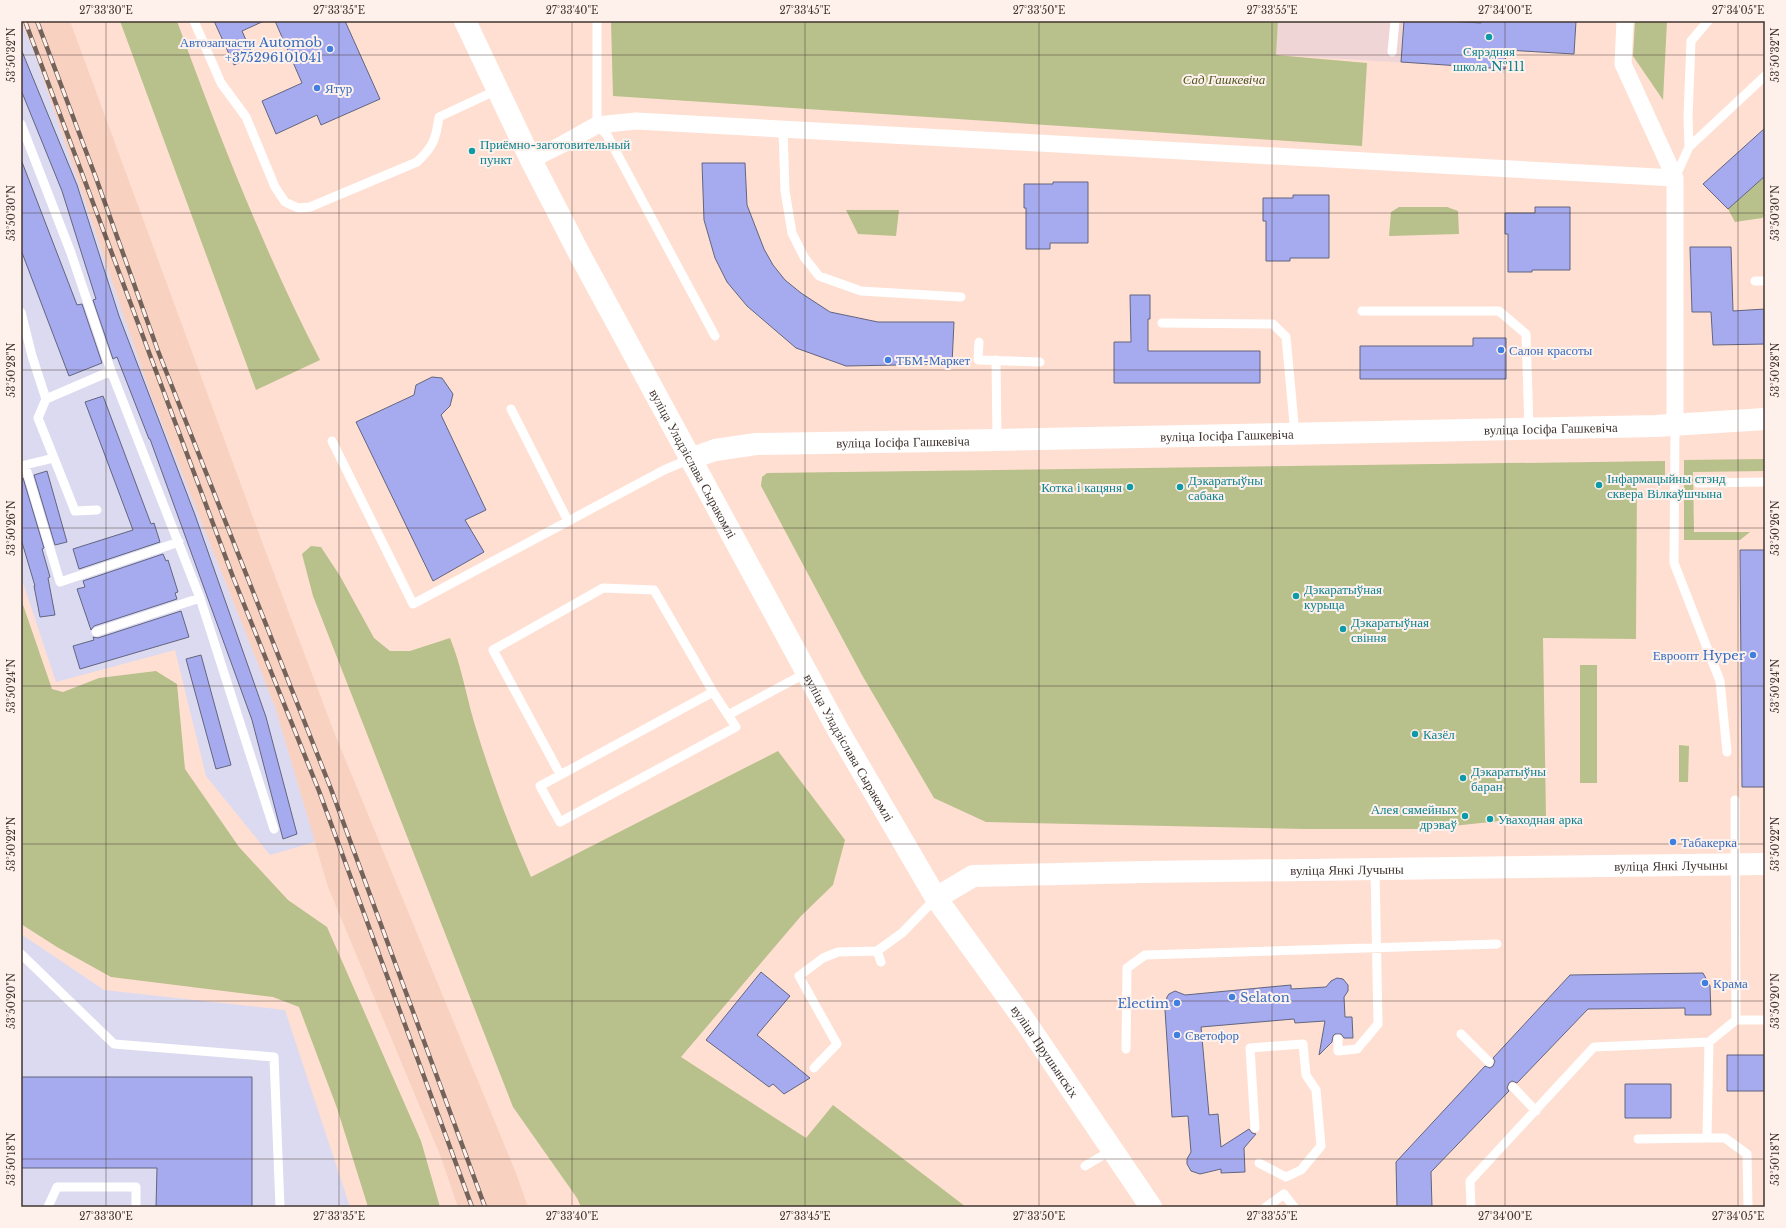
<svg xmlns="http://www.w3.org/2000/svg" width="1786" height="1228" font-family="'Libre Baskerville',serif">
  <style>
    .built { fill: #f8d1c1 }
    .industrial { fill: #dcdaf0 }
    .education { fill: #f0d5d6 }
    .green { fill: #b8c08b }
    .building { fill: #a6abf0; stroke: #62657e }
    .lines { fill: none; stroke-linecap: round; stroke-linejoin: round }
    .service { stroke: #fff; stroke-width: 9 }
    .minor { stroke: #fff; stroke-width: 17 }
    .tertiary { stroke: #fff; stroke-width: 22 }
    .rail-casing { stroke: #74635b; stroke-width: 4.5 }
    .rail { stroke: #fef1ec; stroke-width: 3; stroke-dasharray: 9; stroke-linecap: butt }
    .ticks { fill: none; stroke: #40342f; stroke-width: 1; stroke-opacity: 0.45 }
    .culture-dot { fill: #0f9aa8; stroke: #fef1ec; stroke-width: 1.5 }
    .shop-dot { fill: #3f7fe0; stroke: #fef1ec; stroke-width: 1.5 }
    .labels { text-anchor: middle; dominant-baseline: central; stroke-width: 4; stroke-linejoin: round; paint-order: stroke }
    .shop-label { font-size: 13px; fill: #366cbe; stroke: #fef1ec; text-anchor: start }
    .culture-label { font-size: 13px; fill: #0d838f; stroke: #fef1ec; text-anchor: start }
    .park-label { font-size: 13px; font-style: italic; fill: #4f551f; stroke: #fef1ec }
    .street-label { font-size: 13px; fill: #40342f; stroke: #fef1ec }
    .neatline { fill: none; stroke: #40342f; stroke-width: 1.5 }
    .ticks-label { font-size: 10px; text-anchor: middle; fill: #40342f }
  </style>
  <rect width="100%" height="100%" fill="#ffdfd2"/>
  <path class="built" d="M21,21H70L261,539L334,732L516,1173L528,1207H458L440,1155L328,887L275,707L150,393L33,49Z"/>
  <path class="industrial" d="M21,22L33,49L150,393L275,707L315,842L270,855L206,776L175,650L56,682L21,577Z
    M21,934L104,990L285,1010L350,1207H21Z"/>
  <path class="education" d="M1278,21H1576L1506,50L1505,73H1494L1495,68L1276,55Z"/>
  <path class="green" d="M120,21H177C219,136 264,251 320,360L256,390Z
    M611,21H1278L1276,55L1367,63L1362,146L613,96Z
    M1635,21H1667L1663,100L1633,56Z
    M1765,176V215L1762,218L1735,222L1728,209Z
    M1399,207H1447L1458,211L1459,234L1389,236L1391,212Z
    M846,210H899L896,236L858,234Z
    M1765,459V471L1693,472L1694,532H1750L1740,540H1684V460Z
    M1665,461V476L1637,477L1636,639L1543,638L1546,816L1424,829H1304L986,822L934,798L862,675L761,486L762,477L767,473Z
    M311,546L321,547L340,576L374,638L390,651H410L450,638C461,665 466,694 474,722C490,775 509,827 531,877L778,751L845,840L833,885L801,916L681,1057L806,1138L833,1105L966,1207H581L577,1198L513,1107L313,596L302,554Z
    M21,599L52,689L63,692L99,678L156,671L177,684L185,769L239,847L288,900L327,927L421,1141L440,1207H368L337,1108L299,1007L273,997L111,977L57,947L21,924Z
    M1580,665H1597V783H1580Z
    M1679,745L1689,746L1688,782H1679Z"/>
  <path class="building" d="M214,21H264L242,31L253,56L234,65Z
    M275,21H345L380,99L321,125L317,115L276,134L262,101L302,83Z
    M1404,21H1448L1481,23L1482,21H1576L1574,54L1506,50L1505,69L1401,62Z
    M21,49L77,185L119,316L195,515L266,717L297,834L283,839L252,720L150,439H149L117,357L113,359L93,300L96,299L62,191L21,90Z
    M1765,128V176L1728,209L1703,184Z
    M21,162H22L77,305L82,304L102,363L69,376L21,250Z
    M702,163H745L747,205L764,249L773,265L785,280L801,293L830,312L878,322H954L952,364L846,366L796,348L747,306L727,282L715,258L704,220Z
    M1053,182H1088V243H1050V249H1026V208H1024V184H1053Z
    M1293,195H1329V258H1290V261H1266V221H1263V198H1293Z
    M1535,207H1570V270H1532V272H1508V234H1505V213H1535Z
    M1690,247H1731L1733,311L1765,309V344L1713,345L1711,312H1692Z
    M1130,295H1150V319H1148V351H1260V383H1114V342H1131Z
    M1473,338H1506V379H1360V346H1473Z
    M432,377L442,378L453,394L450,406L441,415L486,510L465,520L484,552L433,581L356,422L414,395L416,385Z
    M103,396L151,524L154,523L160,542L79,569L73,549L133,530L85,402Z
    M47,471L67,542L55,545L34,475Z
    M23,478L44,548L42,549L50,577L48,578L55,615L40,617L34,586H35L21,539V479Z
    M1740,550H1765V787H1742Z
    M163,554L166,561L168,560L178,592L175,593L177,599L94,626L91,630L77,589L85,587L83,581Z
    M181,611L189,637L80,669L73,646L94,640L93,637L98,638Z
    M201,655L231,765L216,769L186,659Z
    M761,972L790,996L757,1035L810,1078L784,1094L773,1084L769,1087L706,1040Z
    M1703,973L1710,986L1711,1015H1685V1008L1588,1009L1517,1083L1512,1081L1509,1083L1507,1088L1509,1091L1431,1172L1432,1207H1397L1396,1162L1485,1066L1490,1068L1493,1066L1495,1061L1493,1058L1570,975Z
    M1337,978L1343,979L1348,985V991L1344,997L1345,1017H1352L1353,1038H1344L1341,1034H1335L1333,1036L1332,1042L1319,1055L1325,1021L1295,1023L1294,1019L1201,1027L1209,1115L1218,1114L1221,1147L1249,1129L1252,1133L1256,1134L1244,1148L1245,1172L1221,1173V1169L1200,1174L1191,1171L1187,1164V1159L1191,1152L1188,1116L1172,1117L1165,1010L1167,997L1169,994L1175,991L1185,995L1291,985V989L1326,987L1331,981Z
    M1727,1055H1765V1091H1727Z
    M21,1077H252V1207H156L157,1168H21Z
    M1625,1084H1671V1118H1625Z"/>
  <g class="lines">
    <path class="service" d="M194,21L221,83L246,117L275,187L285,202L298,208L310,207L417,162C433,147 436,139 439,117L497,90
      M597,21V125L607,135L715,336
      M1392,52L1395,21
      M21,124L71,253L111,371L200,598L274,829
      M783,129L785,191L792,233L804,257L819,276L861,291L961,297
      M1689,147L1688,117L1691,41L1708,21
      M1675,178L1689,147L1765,76
      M1755,281H1765
      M1362,311H1499L1526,334L1529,428
      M21,312L32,356L46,399
      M1162,323L1273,324L1286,337L1295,434
      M979,342L978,360L1040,362
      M996,360L997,440
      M511,409L568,521
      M1675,425L1674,563L1720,681L1727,752
      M332,441L413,604L664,470L690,459
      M54,458L38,418L46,399L111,371
      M1698,483L1765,482
      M97,510L75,511L54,458L25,465L60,582L179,542
      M96,632L200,598
      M713,692L728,715
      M560,774L493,650L603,588L654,590L713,692L540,786L560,822L736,727L728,715L806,673
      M1735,800L1736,1020H1765
      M21,954L114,1044L274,1057L280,1207
      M881,962L877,951L902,933L936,898
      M1461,1034L1489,1062
      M1338,1039V1051L1357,1049L1378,1024L1375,869
      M1709,1042L1707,1138H1725L1747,1154L1748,1207
      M1126,1049L1127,968L1145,955L1497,944
      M814,1068L837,1044L799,976L823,958L838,952L877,951
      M1513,1087L1536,1111
      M1255,1128L1250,1048L1303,1044L1306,1075L1316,1090L1321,1146L1301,1170L1286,1177L1259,1163
      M1638,1139L1707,1138
      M1085,1166L1112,1150
      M48,1207L57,1187H136V1207
      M1266,1207L1284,1194L1294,1207
      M1471,1207L1470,1181L1594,1047L1709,1042L1736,1020"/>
    <path class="minor" d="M1625,21L1623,64L1675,178V425
      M531,160L563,144L597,125L636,121L1675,178"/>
    <g class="tertiary">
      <path id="s1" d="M465,21L531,160L580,255L838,730L936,898L1025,1021L1151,1207"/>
      <path id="s2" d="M690,459L715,450L756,444L997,440L1656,426L1765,419"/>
      <path id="s3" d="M936,898L973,876L1144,872L1765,864"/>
    </g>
    <defs>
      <path id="rail" d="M25,21L233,577L319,791L472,1207
        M37,21L96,178L158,351L331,789L485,1207"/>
    </defs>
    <use href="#rail" class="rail-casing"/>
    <use href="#rail" class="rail"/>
  </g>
  <path class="ticks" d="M106,21V1207M339,21V1207M572,21V1207M805,21V1207M1039,21V1207M1272,21V1207M1505,21V1207M1738,21V1207M21,55H1765M21,213H1765M21,370H1765M21,528H1765M21,686H1765M21,844H1765M21,1001H1765M21,1159H1765"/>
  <g class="culture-dot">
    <circle cx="1489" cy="37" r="4"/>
    <circle cx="472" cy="151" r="4"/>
    <circle cx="1599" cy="485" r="4"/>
    <circle cx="1130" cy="487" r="4"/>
    <circle cx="1180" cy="487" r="4"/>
    <circle cx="1296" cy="596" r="4"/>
    <circle cx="1343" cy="629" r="4"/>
    <circle cx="1415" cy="734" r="4"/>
    <circle cx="1463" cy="778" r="4"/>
    <circle cx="1465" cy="816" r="4"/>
    <circle cx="1490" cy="819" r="4"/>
  </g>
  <g class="shop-dot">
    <circle cx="330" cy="49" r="4"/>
    <circle cx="317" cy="88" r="4"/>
    <circle cx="1501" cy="350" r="4"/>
    <circle cx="888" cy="360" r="4"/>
    <circle cx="1753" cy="655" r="4"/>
    <circle cx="1673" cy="842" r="4"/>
    <circle cx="1705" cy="983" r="4"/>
    <circle cx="1232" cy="997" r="4"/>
    <circle cx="1177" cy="1003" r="4"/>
    <circle cx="1177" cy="1035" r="4"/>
  </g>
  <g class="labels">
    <g class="shop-label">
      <text x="322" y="42" text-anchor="end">Автозапчасти Automob<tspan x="322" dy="15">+375296101041</tspan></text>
      <text x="325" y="88">Ятур</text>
      <text x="1509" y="350">Салон красоты</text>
      <text x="896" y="360">ТБМ-Маркет</text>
      <text x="1745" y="655" text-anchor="end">Евроопт Hyper</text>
      <text x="1681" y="842">Табакерка</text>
      <text x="1713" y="983">Крама</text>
      <text x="1240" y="997">Selaton</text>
      <text x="1169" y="1003" text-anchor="end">Electim</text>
      <text x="1185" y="1035">Светофор</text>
    </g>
    <g class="culture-label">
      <text x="1489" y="51" text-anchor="middle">Сярэдняя<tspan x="1489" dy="15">школа №111</tspan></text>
      <text x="480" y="144">Приёмно-заготовительный<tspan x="480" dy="15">пункт</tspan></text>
      <text x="1607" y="478">Інфармацыйны стэнд<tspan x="1607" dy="15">сквера Вілкаўшчына</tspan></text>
      <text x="1188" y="480">Дэкаратыўны<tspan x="1188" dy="15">сабака</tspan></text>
      <text x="1122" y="487" text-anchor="end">Котка і кацяня</text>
      <text x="1304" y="589">Дэкаратыўная<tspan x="1304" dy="15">курыца</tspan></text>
      <text x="1351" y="622">Дэкаратыўная<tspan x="1351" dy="15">свіння</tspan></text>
      <text x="1423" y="734">Казёл</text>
      <text x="1471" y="771">Дэкаратыўны<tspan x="1471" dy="15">баран</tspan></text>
      <text x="1457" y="809" text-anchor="end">Алея сямейных<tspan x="1457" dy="15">дрэваў</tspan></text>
      <text x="1498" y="819">Уваходная арка</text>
    </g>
    <g class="park-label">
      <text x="1224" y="79">Сад Гашкевіча</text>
    </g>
    <g class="street-label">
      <text stroke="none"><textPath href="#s2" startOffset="863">вуліца Іосіфа Гашкевіча</textPath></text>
      <text stroke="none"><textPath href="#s2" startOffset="539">вуліца Іосіфа Гашкевіча</textPath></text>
      <text stroke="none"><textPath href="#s2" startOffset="215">вуліца Іосіфа Гашкевіча</textPath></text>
      <text stroke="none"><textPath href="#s1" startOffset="498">вуліца Уладзіслава Сыракомлі</textPath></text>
      <text stroke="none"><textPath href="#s1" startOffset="822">вуліца Уладзіслава Сыракомлі</textPath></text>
      <text stroke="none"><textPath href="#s3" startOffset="741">вуліца Янкі Лучыны</textPath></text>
      <text stroke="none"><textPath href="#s3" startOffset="417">вуліца Янкі Лучыны</textPath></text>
      <text stroke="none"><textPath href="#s1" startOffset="1184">вуліца Прушынскіх</textPath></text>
    </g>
  </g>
  <rect width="1786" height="1228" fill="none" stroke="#fef1ec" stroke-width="44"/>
  <rect x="22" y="22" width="1742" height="1184" class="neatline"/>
  <g class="ticks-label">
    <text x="106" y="14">27°33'30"E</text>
    <text x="339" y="14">27°33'35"E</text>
    <text x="572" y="14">27°33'40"E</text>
    <text x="805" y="14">27°33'45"E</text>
    <text x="1039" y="14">27°33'50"E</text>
    <text x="1272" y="14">27°33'55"E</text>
    <text x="1505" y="14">27°34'00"E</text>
    <text x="1738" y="14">27°34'05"E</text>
    <text transform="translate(11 55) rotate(-90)" y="4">53°50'32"N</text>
    <text transform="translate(1775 55) rotate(-90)" y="4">53°50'32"N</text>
    <text transform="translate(11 213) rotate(-90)" y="4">53°50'30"N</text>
    <text transform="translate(1775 213) rotate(-90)" y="4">53°50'30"N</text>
    <text transform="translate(11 370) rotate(-90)" y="4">53°50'28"N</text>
    <text transform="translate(1775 370) rotate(-90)" y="4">53°50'28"N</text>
    <text transform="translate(11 528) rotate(-90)" y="4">53°50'26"N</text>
    <text transform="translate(1775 528) rotate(-90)" y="4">53°50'26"N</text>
    <text transform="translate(11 686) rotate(-90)" y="4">53°50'24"N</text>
    <text transform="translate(1775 686) rotate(-90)" y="4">53°50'24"N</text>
    <text transform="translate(11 844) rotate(-90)" y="4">53°50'22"N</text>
    <text transform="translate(1775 844) rotate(-90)" y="4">53°50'22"N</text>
    <text transform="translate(11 1001) rotate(-90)" y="4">53°50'20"N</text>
    <text transform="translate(1775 1001) rotate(-90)" y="4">53°50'20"N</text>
    <text transform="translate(11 1159) rotate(-90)" y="4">53°50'18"N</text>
    <text transform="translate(1775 1159) rotate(-90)" y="4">53°50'18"N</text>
    <text x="106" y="1220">27°33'30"E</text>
    <text x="339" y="1220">27°33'35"E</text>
    <text x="572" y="1220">27°33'40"E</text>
    <text x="805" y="1220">27°33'45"E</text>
    <text x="1039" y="1220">27°33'50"E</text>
    <text x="1272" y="1220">27°33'55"E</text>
    <text x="1505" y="1220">27°34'00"E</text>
    <text x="1738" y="1220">27°34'05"E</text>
  </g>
</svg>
